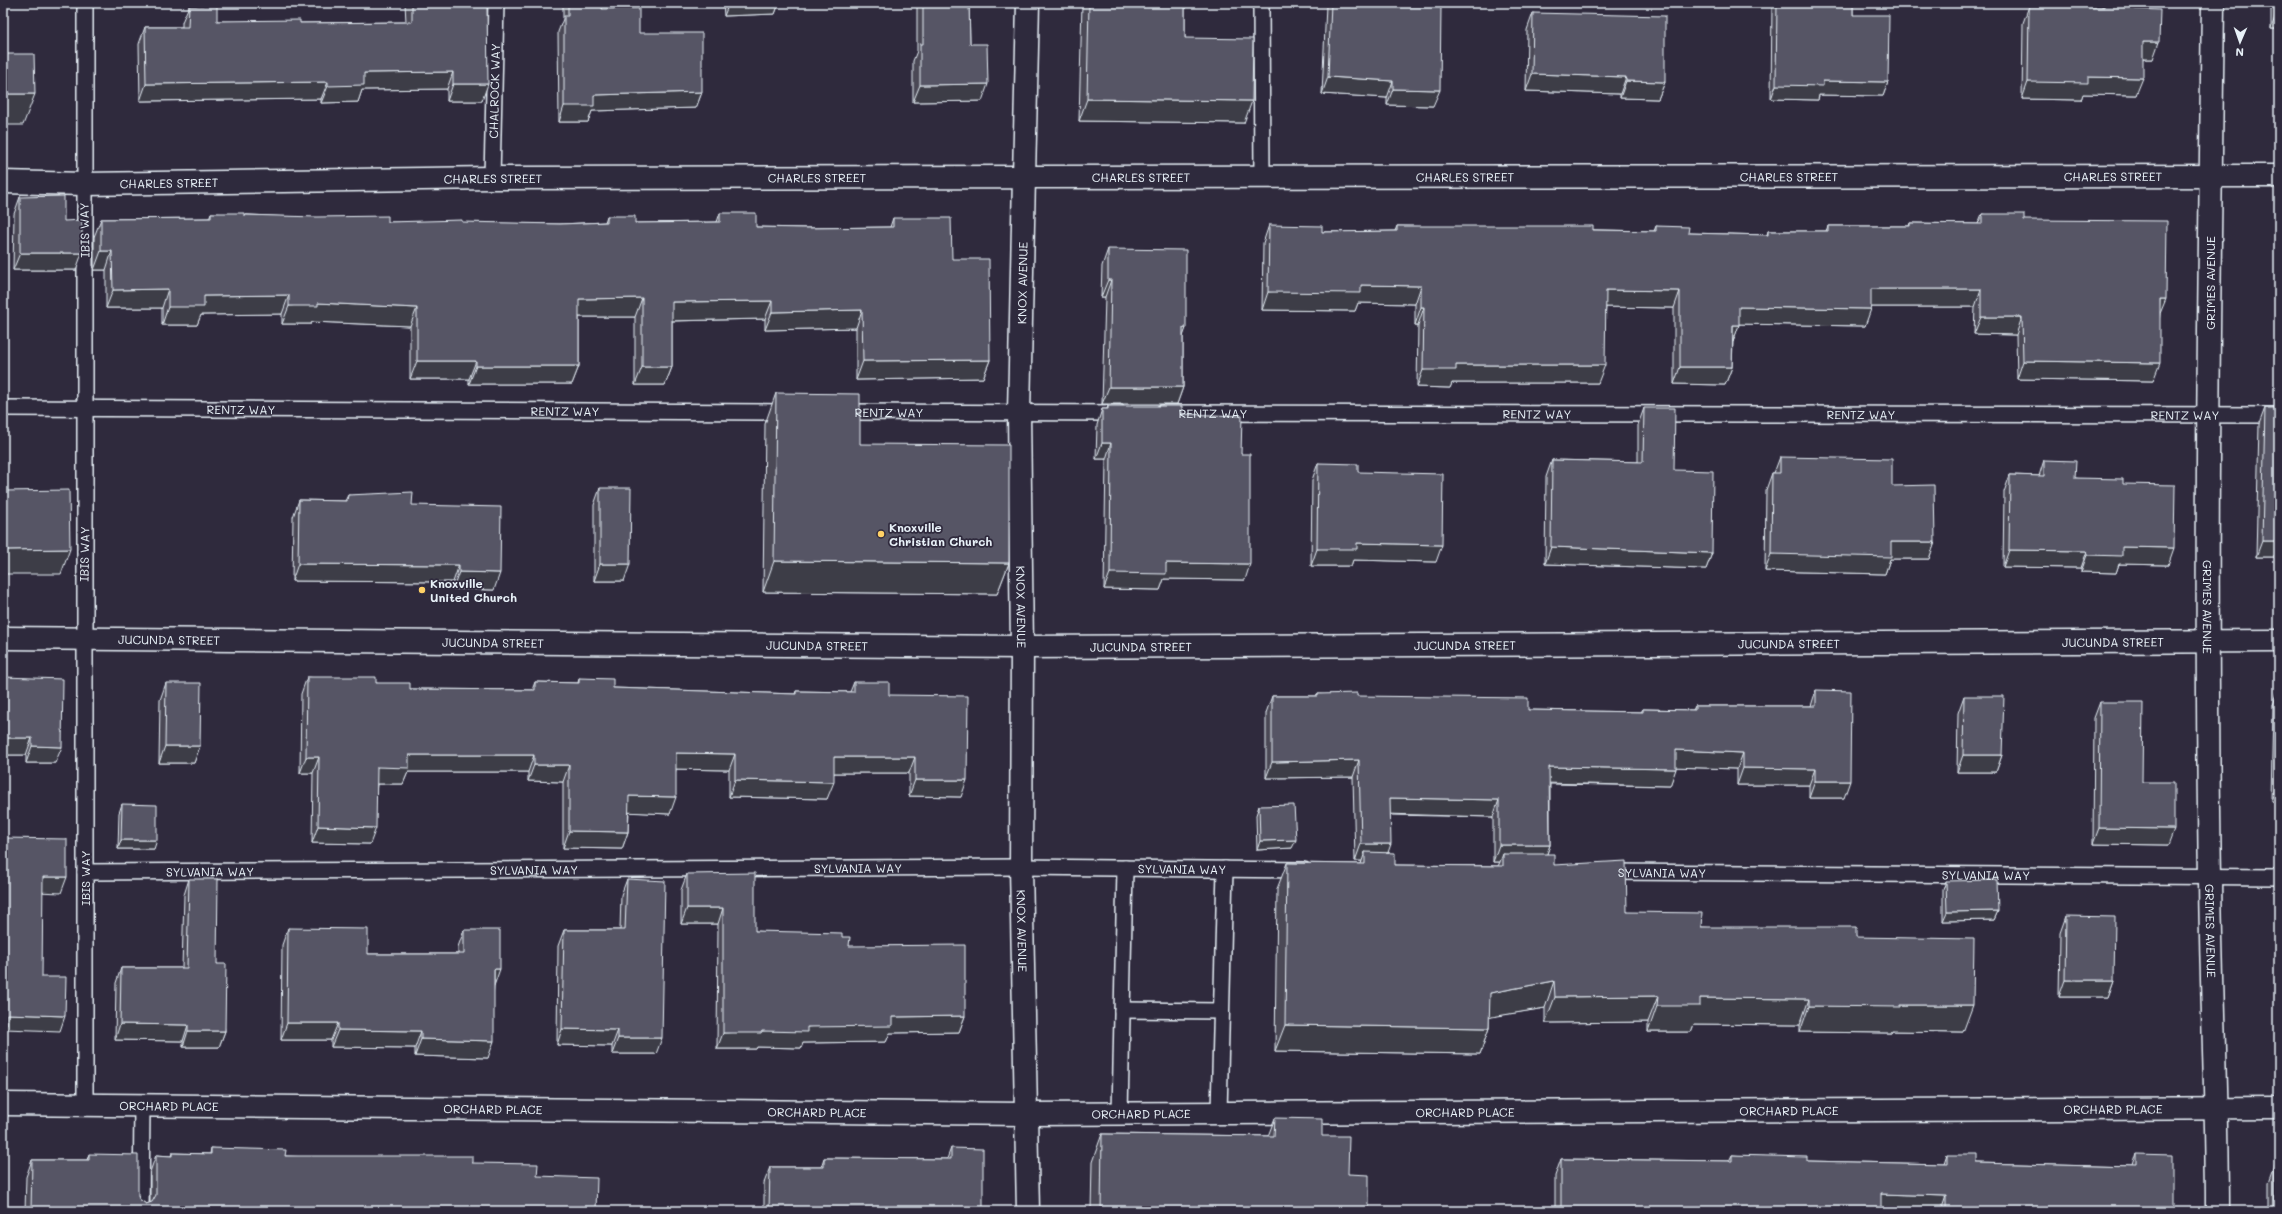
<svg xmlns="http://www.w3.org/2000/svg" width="2282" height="1214" font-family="Mali,sans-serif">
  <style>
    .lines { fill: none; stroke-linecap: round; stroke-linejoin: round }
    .service-casing { stroke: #e8f1f8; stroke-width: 18 }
    .minor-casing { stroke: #e8f1f8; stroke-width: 25 }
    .tertiary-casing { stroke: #e8f1f8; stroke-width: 25 }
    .service { stroke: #2f2a3d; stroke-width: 15 }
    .minor { stroke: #2f2a3d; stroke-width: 22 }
    .tertiary { stroke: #2f2a3d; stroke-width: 22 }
    .wall { fill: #4b4957; stroke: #e8f1f8; fill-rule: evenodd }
    .shaded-wall { fill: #3d3c47; stroke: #e8f1f8 }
    .building { fill: #575565; stroke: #e8f1f8 }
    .poi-dot { fill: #ffd166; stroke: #2f2a3d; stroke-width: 1.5 }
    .labels { text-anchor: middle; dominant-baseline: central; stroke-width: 3.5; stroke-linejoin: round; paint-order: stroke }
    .street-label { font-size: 12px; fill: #e8f1f8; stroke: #2f2a3d }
    .poi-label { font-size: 12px; font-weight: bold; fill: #e8f1f8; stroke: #2f2a3d; text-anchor: start }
  </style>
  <rect width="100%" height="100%" fill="#2f2a3d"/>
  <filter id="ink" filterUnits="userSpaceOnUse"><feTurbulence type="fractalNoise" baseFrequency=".025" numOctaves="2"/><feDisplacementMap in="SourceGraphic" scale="8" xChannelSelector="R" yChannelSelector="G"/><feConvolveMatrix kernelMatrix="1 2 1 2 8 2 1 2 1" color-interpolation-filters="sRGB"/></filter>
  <g filter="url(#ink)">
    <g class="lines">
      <defs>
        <g id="service">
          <path d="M85,3V1104"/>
          <path d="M1261,3L1262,177"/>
          <path id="s1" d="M492,178L496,3"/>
          <path id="s2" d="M3,408L790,412"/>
          <path id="s3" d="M840,412L1120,413"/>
          <path id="s4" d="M1162,413L2279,415"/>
          <path id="s5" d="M85,872L1021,867L1304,870"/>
          <path id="s6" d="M1606,872L2279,877"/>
          <path d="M1122,1010L1221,1011"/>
          <path d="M1219,1113L1225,869"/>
          <path d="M1120,1114L1125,868"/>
          <path d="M141,1211L142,1106"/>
        </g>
        <g id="minor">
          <path id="s7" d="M2213,3C2209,294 2205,586 2210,877C2211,989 2217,1100 2217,1211"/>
          <path id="s8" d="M3,182L84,184L492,178L1024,177L1019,413L1022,647L1021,867L1028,1211"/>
          <path id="s9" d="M3,638L1022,647L2279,641"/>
          <path id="s10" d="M3,1104L1027,1114L2279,1108"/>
        </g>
        <g id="tertiary">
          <path id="s11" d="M1028,3L1024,177L2279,176"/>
        </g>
      </defs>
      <use href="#service" class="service-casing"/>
      <use href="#minor" class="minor-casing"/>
      <use href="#tertiary" class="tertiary-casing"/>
      <use href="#service" class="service"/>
      <use href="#minor" class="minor"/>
      <use href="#tertiary" class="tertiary"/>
    </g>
    <path class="wall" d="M405,3H487L482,101H447V89L362,90L358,102L321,103V99L140,101L139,44L145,27H182V22L189,6L217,21L300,23L406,22Z
      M563,3H602V9L639,33L702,92L696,108L592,111L588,122H559L558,32L563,19Z
      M723,3H779L775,14L724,16Z
      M917,3H969L970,44L982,101L913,102V61L917,51Z
      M1082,3H1185V38L1244,123L1079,121Z
      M1327,3H1377V6L1433,106L1387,105V98L1322,94L1326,5Z
      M1772,3H1853V15L1888,82L1883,96L1819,95L1818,100L1771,99Z
      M2103,3H2135V9L2153,59H2143L2136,95L2083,94L2081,100L2022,99L2023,23L2029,6L2102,7Z
      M2271,3H2279V29H2271Z
      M1533,13L1665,82L1658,99L1620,98V94L1526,91L1527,30Z
      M20,197L64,221L76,270H13L14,214Z
      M211,213L388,222L560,224L605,222L607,216L635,223L717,222L720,213L756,227L806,228L890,227L893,218L952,259L990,360L983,378L856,380V328L765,330V319L672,321V367L665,385H635V317H579V366L572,384H469V379H410V326L312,322L311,324H282V314L201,315L197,325H162V308H106V270H94V237L101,219L209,218Z
      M1982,214L2024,220L2160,314L2153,381L2017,379L2016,335L1974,334L1975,307H1871L1865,326L1739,324L1733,342L1732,367L1725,385L1674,384V308L1606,307L1598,383H1452L1450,388L1417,387L1418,325H1415V304L1358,303L1355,311L1262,310L1263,243L1269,225L1322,232L1395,231L1397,226L1654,231L1656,226L1688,233L1767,235L1768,231H1826L1828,226H1909L1910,223L1978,224Z
      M1108,249L1186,328L1183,335V387L1177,404H1102L1105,297H1101L1102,266Z
      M776,393L860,444L1009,563L997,594L763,592L765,424Z
      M1108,406L1182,414L1241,454L1245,580L1164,579L1160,590L1104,589L1106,459H1096L1097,425L1102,409H1107Z
      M1644,408L1712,553L1706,569L1545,564L1546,477L1552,460L1638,462V425Z
      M2265,408H2279V557H2256L2259,424Z
      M1780,457L1892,486L1935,542L1929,559H1890L1885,574L1765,571L1766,490L1772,473H1774Z
      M2044,460L2075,478L2123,484L2168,565L2119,564L2116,573L2081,572V568L2003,567L2004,492L2010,475L2039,476Z
      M1318,463L1358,472L1436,562L1353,560L1351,566H1311L1312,480Z
      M600,488L624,581H594V505Z
      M348,495L412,505L494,590L453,589V582L292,581L293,517L299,500L345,501Z
      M3,677L55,763H26V755H3Z
      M307,677L376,683L410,689L532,690L535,682L578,683L579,678L613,688L795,694L796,691L850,692L854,682L889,695L961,797L909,796V773H834L827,799L729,797V770L676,769L670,814L629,812L628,832L622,849L563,848V782L528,781V772H408L403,784H377L370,844L312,843L313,773H300L301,694Z
      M166,683L200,746L194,763H159L160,700Z
      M2279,688V801H2271L2273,705Z
      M1816,690L1844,798H1809V785H1737V769L1676,767L1670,786L1550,784V845L1547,854L1554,865L1627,912L1701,927L1856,937L1963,1032L1892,1031L1891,1033L1800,1032V1025L1694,1024L1691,1032H1648V1022L1545,1023V1008L1489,1017V1028L1480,1054L1275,1051L1277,889L1287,863L1361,864L1362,861H1355L1353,777L1266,778V713L1272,696H1317L1318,694L1528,710L1641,712L1643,709L1693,710L1695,706H1811ZM1390,815L1493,817V862H1500L1498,866L1395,865L1388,853Z
      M1964,696L2002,755L1996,772H1957L1958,713Z
      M2100,702L2142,782L2168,845L2093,844L2094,718Z
      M122,804L154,849H118L119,813Z
      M1259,806L1292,848L1257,850L1256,815Z
      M687,874L755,931L842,937L849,946L965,1016L959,1032L890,1033L886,1042L803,1043L801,1048L757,1047L756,1049H717L718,924H681V890Z
      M189,879L217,964L225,1031L219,1047H183V1041L115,1040L116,983L121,968H182L184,895Z
      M627,879L656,1054H612V1046L557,1045L558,946L564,930H620L621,895Z
      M1946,881L1998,911L1994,920L1943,921V890Z
      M2066,916L2114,980L2108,997H2059L2060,933Z
      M288,928L368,954H458V947L464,930L494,986L488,1058L415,1056V1048L331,1047V1040H281L282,945Z
      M1275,1118L1322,1136L1348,1174L1369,1211H1091L1092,1162L1102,1134L1268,1136Z
      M211,1148L285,1156L472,1163L537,1176L596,1211H25L26,1177L32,1160H87L89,1154L138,1195L139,1199L146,1204L150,1203V1172L156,1155L171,1156L172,1153L210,1154Z
      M951,1148L983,1211H764V1183L770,1167H821L824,1158L947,1159Z
      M2135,1154L2173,1211H1555V1176L1561,1159L1729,1161L1732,1155L1807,1161L1943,1164L1946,1155L1977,1163L2131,1167Z
      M2275,1165L2279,1211H2269V1182Z"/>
    <path class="shaded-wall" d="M729,3H779L775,14L724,16Z
      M2279,5V29H2271Z
      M2143,42H2159L2153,59H2137Z
      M453,72L447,89L362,90L358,102L321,103L328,86L364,73Z
      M1532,74L1626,77L1620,94L1526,91Z
      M1328,77L1393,81L1387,98L1322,94Z
      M2088,77L2143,78L2136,95L2083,94L2081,100L2022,99L2028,82Z
      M1626,81L1665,82L1658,99L1620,98Z
      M1823,81L1888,82L1883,96L1819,95L1818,100L1771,99L1776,85Z
      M328,82L321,99L140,101L146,84Z
      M453,84H488L482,101H447Z
      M988,84L982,101L913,102L920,85Z
      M1393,89L1440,90L1433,106L1387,105Z
      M702,92L696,108L592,111L588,122H559L564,106L594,95Z
      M3,94H35L23,125H3Z
      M1087,99L1252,101L1244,123L1079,121Z
      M101,251H112L106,270H94Z
      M20,253H82L76,270H13Z
      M1108,280H1111L1105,297H1101Z
      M1361,285L1421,286L1415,304L1358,303L1355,311L1262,310L1268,292Z
      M168,289L162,308H106L113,290Z
      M1871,289H1981L1975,307H1865Z
      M1606,290L1680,291L1674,308L1600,307Z
      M289,295L282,314L201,315L197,325H162L168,307L204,296Z
      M642,298L635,317H573L579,299Z
      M2160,299H2166L2159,316Z
      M772,301L765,319L665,321L672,302Z
      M318,303L417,308L410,326L312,322L311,324H282L289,306Z
      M1421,307H1424L1418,325H1415Z
      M1739,307L1871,309L1865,326L1733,324Z
      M862,310L856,328L765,330L772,312Z
      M1981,317H2022L2016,335L1974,334Z
      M1733,325H1739L1733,342Z
      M1183,328H1186L1180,345Z
      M990,360L983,378L856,380L863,361Z
      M417,361H476L469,379H410Z
      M2023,361L2160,363L2153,381L2017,379Z
      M1456,365H1605L1598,383H1452L1450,388L1417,387L1423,370Z
      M476,366H579L572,384H469Z
      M642,367H672L665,385H635Z
      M1680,367H1732L1725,385L1674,384Z
      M1109,387H1183L1177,404H1102Z
      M1102,443H1111L1106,459H1096Z
      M2262,541H2279V557H2256Z
      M1891,542H1935L1929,559H1890L1885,574L1765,571L1771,554Z
      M1357,543L1442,545L1436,562L1353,560L1351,566H1311L1317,549Z
      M1551,547L1712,553L1706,569L1545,564Z
      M2122,547L2174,548L2168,565L2119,564L2116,573L2081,572L2087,555Z
      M70,549L61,574H3V550Z
      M2009,550L2087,551L2081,568L2003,567Z
      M774,561L1009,563L997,594L763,592Z
      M1166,563L1250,564L1245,580L1164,579L1160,590L1104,589L1110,573Z
      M298,564L459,565L453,582L292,581Z
      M600,564H630L624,581H594Z
      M459,572L500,573L494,590L453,589Z
      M3,738H32L26,755H3Z
      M32,746L62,747L55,763H26Z
      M165,746H200L194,763H159Z
      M1676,750L1743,753L1737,769L1670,767Z
      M676,753L735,754L729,770L670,769Z
      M409,755H534L528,772H408L403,784H371L377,767Z
      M1963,755H2002L1996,772H1957Z
      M306,757H319L313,773H300Z
      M834,757H915L909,773H828Z
      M1359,760L1353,777L1266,778L1272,762Z
      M534,765H569L563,782L528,781Z
      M1549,767L1676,769L1670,786L1543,783Z
      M1743,768L1815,769L1809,785H1737Z
      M735,780L834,782L827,799L729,797Z
      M915,780H967L961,797L909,796Z
      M1815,781H1850L1844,798H1809Z
      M2277,784H2279V801H2271Z
      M629,796L676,797L670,814L623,812Z
      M1390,798L1499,800L1493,817L1384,814Z
      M318,826L376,828L370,844L312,843Z
      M2099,828L2174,829L2168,845L2093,844Z
      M569,831L628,832L622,849L563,848Z
      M121,840H157L154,849H118Z
      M1296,840L1292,848L1257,850L1260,841Z
      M1361,844H1391L1385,861L1365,852L1362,861H1355Z
      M1499,845H1550L1544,862L1503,854L1500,862H1493Z
      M43,877H67L61,893L37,892Z
      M687,908H723L718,924H681Z
      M1998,911L1994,920L1943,921L1947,912Z
      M494,969H500L494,986Z
      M2065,980H2114L2108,997H2059Z
      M1554,981L1545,1008L1480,1019L1490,993Z
      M1658,996L1648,1022L1545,1023L1555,997Z
      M1700,998L1809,999L1800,1025L1694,1024L1691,1032H1648L1657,1006Z
      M1900,1005H1973L1963,1032L1892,1031L1891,1033L1800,1032L1809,1006Z
      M7,1014L65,1016L60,1031L5,1029L3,1035V1024Z
      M965,1016L959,1032L890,1033L886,1042L803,1043L801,1048L757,1047L756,1049H717L723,1033L762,1031L807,1027L892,1017Z
      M287,1023H338L331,1040H281Z
      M120,1024L188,1025L183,1041L115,1040Z
      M1285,1025L1489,1028L1480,1054L1275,1051Z
      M562,1029L618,1030L612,1046L557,1045Z
      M338,1030L421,1031L415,1048L331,1047Z
      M188,1031H225L219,1047H183Z
      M618,1038H662L656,1054H612Z
      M421,1039L494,1041L488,1058L415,1056Z
      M1881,1194L1946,1196L1941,1211L1875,1210Z
      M2275,1205H2279V1211H2273Z"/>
    <path class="building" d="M412,3H487L488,84H453V72L364,73V85L328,86V82L146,84L145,27H188L189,6L217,5V21L300,20V23L412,22Z
      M568,3H602V9L639,8V33H702V92L594,95V106H564V16H568Z
      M923,3H969L970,44H987L988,84L920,85V44H923Z
      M1089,3H1185V38L1253,39L1252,101L1087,99Z
      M1331,3H1377V6H1441L1440,90L1393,89V81L1328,77Z
      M1777,3H1853V15H1889L1888,82L1823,81V86L1776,85Z
      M2104,3H2135V9L2160,10L2159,42H2143V78L2088,77V83L2028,82L2029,6L2104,7Z
      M1533,13L1665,16V82L1626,81V77L1532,74Z
      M3,54H34L35,94H3Z
      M64,196V221L82,220V253H20V197Z
      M211,213H244V215L317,217L388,216V222L462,220V222L560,224L607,222V216H635V223L720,222V213H756V227L806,228L893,227V218H951L952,259H989L990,360L863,361L862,310L772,312V301L672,302V367H642V298L579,299V366H476V361H417V308L318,303V306H289V295L204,296V307H168V289L113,290L112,251H101V219L211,218Z
      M1982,214H2024V220L2167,221L2166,299H2160V363L2023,361L2022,317H1981V289H1871V309L1739,307V325H1733L1732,367H1680V291L1606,290L1605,365H1456V370H1423L1424,307H1421V286L1361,285V293L1268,292L1269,225L1322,226V232L1397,231V226H1593V230L1656,231V226L1689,227L1688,233L1768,235V231H1828V226H1910V223L1982,224Z
      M1108,249L1186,250V328H1183V387H1109L1111,280H1108Z
      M776,393L860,394V444L1009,445V563L774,561Z
      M1108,406H1182V414L1242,416L1241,454H1250V564L1166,563V574L1110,573L1111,443H1102V409H1108Z
      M1644,408H1675L1674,470L1713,471L1712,553L1551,547L1552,460L1643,462Z
      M2265,408H2279V541H2262Z
      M1780,457L1892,459V486L1934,485L1935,542H1891V557L1771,554L1772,473H1780Z
      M2044,460L2076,461L2075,478L2123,479V484L2175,485L2174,548L2122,547V556L2087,555V551L2009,550L2010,475L2044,476Z
      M1318,463L1358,464V472L1443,474L1442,545L1357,543V549H1317Z
      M600,488H631L630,564H600Z
      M69,490L70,549L3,550V491Z
      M413,492L412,505L501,507L500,573L459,572V565L298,564L299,500L347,501L348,495Z
      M3,677L63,679L62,747L32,746V738H3Z
      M307,677H376V683H410V689L535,690V682L579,683V678L613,679V688L796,694V691L854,692V682H889V695L968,696L967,780H915V757H834V782L735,780V754L676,753V797L629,796L628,832L569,831V765H534V755H409V768L377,767L376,828L318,826L319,757H306Z
      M166,683H201L200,746H165Z
      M1816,690L1851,691L1850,781H1815V769L1743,768V753L1676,750V769L1549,767L1550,845H1499V800L1390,798L1391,844H1361L1359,760L1272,762V696H1318V694L1357,693V696L1528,698V710L1643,712V709L1695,710V706H1816Z
      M2279,691V784H2277Z
      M1964,696H2004L2002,755H1963Z
      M2100,702H2143L2142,782H2174V829L2099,828Z
      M122,804L157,805V840H121Z
      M1294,805L1296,840L1260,841L1259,806Z
      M3,838L67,839V877H43L42,977H66L65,1016L7,1014V1025H3Z
      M1365,852L1395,853V865L1503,866V854H1554V865L1626,861L1627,912L1702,913L1701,927H1856V937L1974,939L1973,1005H1900V1007L1809,1006V999L1700,998V1006H1657L1658,996L1555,997L1554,981L1490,993L1489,1028L1285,1025L1287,863L1365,864Z
      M755,873V931L842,933V937H850L849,946L965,945V1016L892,1017V1026L807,1027V1032L762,1031L761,1033H723V908H687V874Z
      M189,879H218L217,964H226L225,1031H188V1025L120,1024L121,968H187Z
      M627,879L665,881L662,1038H618V1030L562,1029L564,930H625Z
      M1997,880L1998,911L1947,912L1946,881Z
      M2066,916L2115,917L2114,980H2065Z
      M288,928L368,929V954H464V930H500V969H494V1041L421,1039V1031L338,1030V1023H287Z
      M1275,1118L1322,1119V1136H1349L1348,1174L1369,1175V1211H1101L1102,1134L1274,1136Z
      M211,1148L286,1150L285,1156H472V1163L538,1164L537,1176L597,1178L596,1211H31L32,1160H89V1154L138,1155V1195L139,1199L146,1204L152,1202L156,1195V1155L172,1156V1153L211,1154Z
      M951,1148L983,1149V1211H769L770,1167H824V1158L951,1159Z
      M2135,1154L2173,1155V1211H1946V1196L1881,1194V1211H1561V1159L1732,1161V1155L1807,1157V1161L1946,1164V1155H1977V1163L2135,1167Z
      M2275,1165H2279V1205H2275Z"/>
  </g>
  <g class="poi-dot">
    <circle cx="881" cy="534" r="4"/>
    <circle cx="422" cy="590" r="4"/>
  </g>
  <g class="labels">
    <g class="street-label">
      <text stroke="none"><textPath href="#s1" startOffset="87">CHALROCK WAY</textPath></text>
      <text stroke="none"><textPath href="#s11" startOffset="615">CHARLES STREET</textPath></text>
      <text stroke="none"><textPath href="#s11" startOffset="939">CHARLES STREET</textPath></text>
      <text stroke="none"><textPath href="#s11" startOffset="1263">CHARLES STREET</textPath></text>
      <text stroke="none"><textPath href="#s8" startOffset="814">CHARLES STREET</textPath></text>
      <text stroke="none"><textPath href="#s11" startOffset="291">CHARLES STREET</textPath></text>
      <text stroke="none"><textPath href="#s8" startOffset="490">CHARLES STREET</textPath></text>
      <text stroke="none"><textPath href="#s8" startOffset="166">CHARLES STREET</textPath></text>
      <text transform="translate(84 230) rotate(-91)">IBIS WAY</text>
      <text transform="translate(1022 283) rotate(-89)">KNOX AVENUE</text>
      <text transform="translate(2210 283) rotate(-90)">GRIMES AVENUE</text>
      <text stroke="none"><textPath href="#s2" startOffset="238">RENTZ WAY</textPath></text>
      <text stroke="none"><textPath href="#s2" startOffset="562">RENTZ WAY</textPath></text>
      <text stroke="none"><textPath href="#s3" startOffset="49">RENTZ WAY</textPath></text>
      <text stroke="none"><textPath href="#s4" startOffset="51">RENTZ WAY</textPath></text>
      <text stroke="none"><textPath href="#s4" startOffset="375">RENTZ WAY</textPath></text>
      <text stroke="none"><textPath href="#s4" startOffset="699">RENTZ WAY</textPath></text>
      <text stroke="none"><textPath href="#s4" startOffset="1023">RENTZ WAY</textPath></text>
      <text transform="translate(84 554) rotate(-89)">IBIS WAY</text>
      <text stroke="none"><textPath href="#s8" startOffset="1451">KNOX AVENUE</textPath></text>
      <text stroke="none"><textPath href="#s7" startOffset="604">GRIMES AVENUE</textPath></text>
      <text stroke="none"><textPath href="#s9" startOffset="166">JUCUNDA STREET</textPath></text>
      <text stroke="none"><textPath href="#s9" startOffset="2110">JUCUNDA STREET</textPath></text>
      <text stroke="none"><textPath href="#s9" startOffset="490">JUCUNDA STREET</textPath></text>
      <text stroke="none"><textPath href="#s9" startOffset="1786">JUCUNDA STREET</textPath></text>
      <text stroke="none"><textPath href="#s9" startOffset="1462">JUCUNDA STREET</textPath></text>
      <text stroke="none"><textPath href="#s9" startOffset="814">JUCUNDA STREET</textPath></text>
      <text stroke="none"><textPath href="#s9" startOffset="1138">JUCUNDA STREET</textPath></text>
      <text stroke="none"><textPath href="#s5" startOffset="773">SYLVANIA WAY</textPath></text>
      <text stroke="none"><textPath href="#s5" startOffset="449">SYLVANIA WAY</textPath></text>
      <text stroke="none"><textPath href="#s5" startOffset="1097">SYLVANIA WAY</textPath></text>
      <text stroke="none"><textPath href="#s5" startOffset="125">SYLVANIA WAY</textPath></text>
      <text stroke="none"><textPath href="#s6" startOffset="56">SYLVANIA WAY</textPath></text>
      <text stroke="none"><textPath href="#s6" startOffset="380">SYLVANIA WAY</textPath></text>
      <text transform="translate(85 878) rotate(-90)">IBIS WAY</text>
      <text stroke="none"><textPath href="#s8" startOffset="1775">KNOX AVENUE</textPath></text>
      <text stroke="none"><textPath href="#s7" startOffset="928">GRIMES AVENUE</textPath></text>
      <text stroke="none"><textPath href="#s10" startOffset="166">ORCHARD PLACE</textPath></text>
      <text stroke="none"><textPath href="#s10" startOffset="490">ORCHARD PLACE</textPath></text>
      <text stroke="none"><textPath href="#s10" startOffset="2110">ORCHARD PLACE</textPath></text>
      <text stroke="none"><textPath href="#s10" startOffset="1786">ORCHARD PLACE</textPath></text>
      <text stroke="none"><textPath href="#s10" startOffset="814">ORCHARD PLACE</textPath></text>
      <text stroke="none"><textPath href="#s10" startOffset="1462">ORCHARD PLACE</textPath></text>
      <text stroke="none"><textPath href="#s10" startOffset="1138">ORCHARD PLACE</textPath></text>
    </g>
    <g class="poi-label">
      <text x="889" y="527">Knoxville<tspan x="889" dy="14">Christian Church</tspan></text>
      <text x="430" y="583">Knoxville<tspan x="430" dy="14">United Church</tspan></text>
    </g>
  </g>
  <rect width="2282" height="1214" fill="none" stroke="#2f2a3d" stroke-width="16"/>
  <rect x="8" y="8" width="2266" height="1198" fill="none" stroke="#e8f1f8" stroke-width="1.5" filter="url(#ink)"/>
  <g transform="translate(2240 42) rotate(182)" stroke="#2f2a3d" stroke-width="3" paint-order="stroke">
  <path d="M0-3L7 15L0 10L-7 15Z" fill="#e8f1f8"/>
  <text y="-6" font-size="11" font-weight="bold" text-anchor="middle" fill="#e8f1f8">N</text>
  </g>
</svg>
